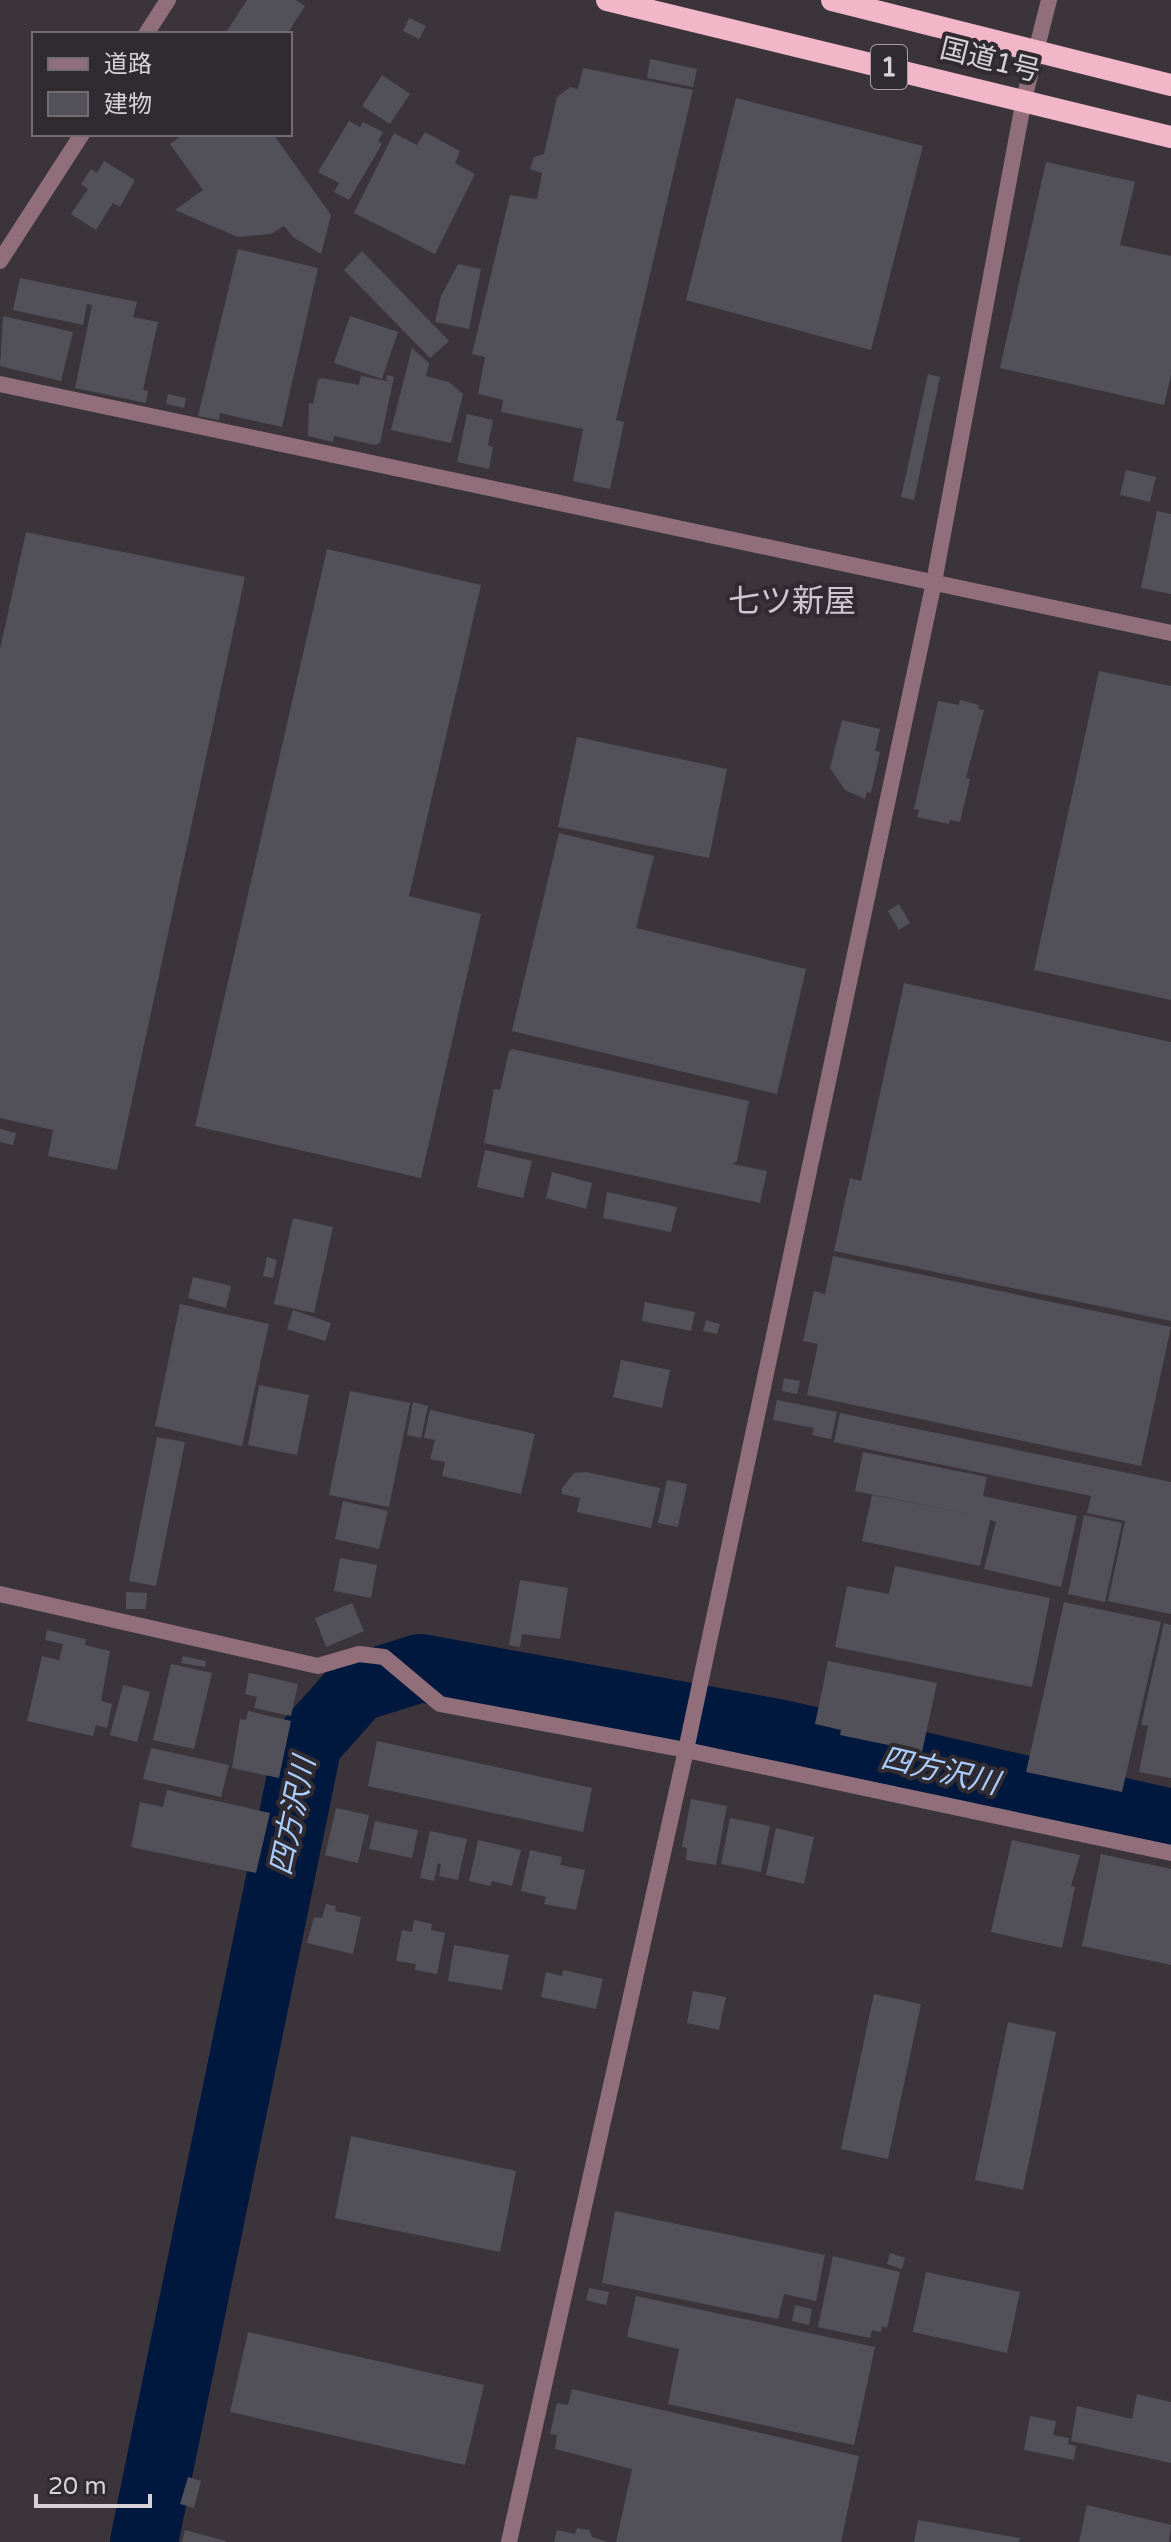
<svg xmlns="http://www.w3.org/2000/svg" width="1171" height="2542" font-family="'Varela Round','Noto Sans JP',sans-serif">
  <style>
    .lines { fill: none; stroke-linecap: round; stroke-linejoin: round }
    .river { stroke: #00173e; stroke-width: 68 }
    .building { fill: #52515a }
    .minor { stroke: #916f7a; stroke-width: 16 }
    .trunk { stroke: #f2b6c9; stroke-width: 22 }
    .labels { text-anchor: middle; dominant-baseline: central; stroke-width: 8; stroke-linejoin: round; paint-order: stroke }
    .shield { fill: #302a31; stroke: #a4a0a4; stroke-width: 2 }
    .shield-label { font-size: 26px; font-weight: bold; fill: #d6d2d6 }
    .street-label { font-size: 28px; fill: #d6d2d6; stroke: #302a31 }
    .water-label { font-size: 30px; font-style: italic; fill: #a9ceff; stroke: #302a31 }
    .quarter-label { font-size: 32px; fill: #cec6cf; stroke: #302a31 }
  </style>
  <rect width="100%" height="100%" fill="#3b343b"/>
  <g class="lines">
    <path class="river" d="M144,2542L308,1743L357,1688L420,1668L777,1733L1171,1823"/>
  </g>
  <path class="building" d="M247,0H296L305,6L287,34H225Z
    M409,18L426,26L419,39L403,31Z
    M650,59L697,69L693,87L647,78Z
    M583,68L693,90L616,420L624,422L610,489L573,481L583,429L501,412L503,400L478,394L485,357L472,354L510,195L537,199L542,173L530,169L534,157L544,154L557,97L570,87L578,89Z
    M382,75L410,94L390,124L362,106Z
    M736,98L923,146L871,350L686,300Z
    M349,121L360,127L363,122L383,132L378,141L382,144L349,200L334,192L339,183L318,172Z
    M425,132L460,151L455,163L475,174L435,254L354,213L394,133L417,145Z
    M184,134H273L331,215L321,254L293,237L284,226L271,234L238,237L175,210L203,190L170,144Z
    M104,161L135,180L120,207L113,203L96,230L71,214L88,189L81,184L91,169L97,173Z
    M1046,162L1135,182L1120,245L1171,256V375L1164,405L1000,368Z
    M238,249L318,268L282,427L220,413L219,420L198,416Z
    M362,251L449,341L430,358L344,270Z
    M458,264L481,269L469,329L435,322L441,296Z
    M20,278L137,302L133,317L158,322L143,390L148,391L146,403L75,388L92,305L87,304L83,325L13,310Z
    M3,316L73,332L61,381L0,366Z
    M350,316L398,332L382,379L334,363Z
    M412,348L429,363L426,376L449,382L463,394L451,443L391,430Z
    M928,374L940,377L914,500L901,497Z
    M387,375L394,377L380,443L375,445L334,436L333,442L308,436L309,403L313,404L318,380L322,378L359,385L361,376L392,382L386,380Z
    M168,394L186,398L184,408L166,404Z
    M467,414L493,420L488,445L493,447L489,469L457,462Z
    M1126,470L1156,477L1150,502L1120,495Z
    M1157,511L1171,514V594L1141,588Z
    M26,532L245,577L117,1170L48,1156L53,1130L0,1118V649Z
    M327,549L481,585L409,896L481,914L421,1178L195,1126Z
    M1099,671L1171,686V1000L1034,970Z
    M960,700L979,705L978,709L984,710L966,778L970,779L960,822L950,820L949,824L917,817L919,810L914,809L938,701L959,705Z
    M842,720L880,729L875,751L880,752L871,793L867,792L865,799L845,790L830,768Z
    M577,737L727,769L709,858L558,827Z
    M559,833L654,856L636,928L806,969L777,1094L512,1031Z
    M899,904L910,923L899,930L888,911Z
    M904,983L1171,1042V1321L834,1251L850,1178L861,1181Z
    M512,1049L749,1101L737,1161L733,1164L767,1171L760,1203L484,1143L494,1089L500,1090L509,1051Z
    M0,1129L16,1133L13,1145L0,1142Z
    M485,1150L532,1161L523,1198L477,1187Z
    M552,1172L592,1183L586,1209L546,1198Z
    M607,1192L677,1207L671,1232L603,1218Z
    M293,1218L333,1227L314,1313L274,1304Z
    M833,1256L1171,1327L1141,1466L807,1395L818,1344L803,1341L814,1291L825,1294Z
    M267,1257L277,1260L273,1278L263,1276Z
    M193,1277L231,1286L226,1308L188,1298Z
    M645,1302L695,1312L691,1331L642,1321Z
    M180,1304L269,1324L242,1446L155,1426Z
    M293,1310L331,1323L325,1341L287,1329Z
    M706,1320L720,1324L717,1334L703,1331Z
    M621,1360L670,1370L662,1408L613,1397Z
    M784,1378L800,1381L797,1394L782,1391Z
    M259,1385L309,1395L297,1455L248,1445Z
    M350,1391L410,1403L389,1507L329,1495Z
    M777,1400L837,1412L831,1439L812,1435L814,1428L773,1420Z
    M413,1402L428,1406L421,1438L407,1435Z
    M430,1410L535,1434L521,1494L442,1476L445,1462L430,1459L435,1440L424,1438Z
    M840,1413L1171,1482V1614L1108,1601L1125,1521L1087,1513L1091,1496L834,1442Z
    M157,1437L185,1442L156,1586L129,1581Z
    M863,1452L987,1477L983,1496L1077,1516L1061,1587L984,1569L996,1522L990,1520L980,1566L862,1541L872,1495L979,1516L855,1491Z
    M586,1472L660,1488L651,1528L577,1512L580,1498L562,1494V1488L574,1473Z
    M667,1480L687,1484L678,1527L658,1523Z
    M343,1501L388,1511L379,1549L335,1539Z
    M1084,1515L1122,1523L1105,1602L1068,1594Z
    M340,1558L377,1565L371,1598L334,1591Z
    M895,1566L1050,1598L1032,1687L835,1647L847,1586L889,1594Z
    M520,1580L568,1588L560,1639L522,1634L520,1647L509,1645Z
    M126,1592L147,1593L146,1609H126Z
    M1064,1602L1161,1622L1122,1792L1026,1772Z
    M352,1603L364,1631L326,1647L315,1618Z
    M1164,1623L1171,1625V1778L1139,1772L1148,1726L1141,1725Z
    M47,1630L86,1639L85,1645L110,1651L101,1701L112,1704L107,1728L96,1725L93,1736L27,1721L42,1656L59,1660L63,1644L45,1640Z
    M183,1656L206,1661L205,1667L181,1663Z
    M828,1661L937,1683L922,1752L840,1735L841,1730L815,1724Z
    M171,1664L212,1673L194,1749L153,1740Z
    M249,1673L298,1684L291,1716L254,1708L257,1697L245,1694Z
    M123,1685L150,1692L137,1742L110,1735Z
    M248,1711L291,1721L279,1778L232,1768L240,1719L246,1720Z
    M377,1741L592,1788L583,1832L368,1786Z
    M151,1748L229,1765L221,1797L143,1779Z
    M167,1790L270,1813L256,1873L131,1847L140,1802L163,1807Z
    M691,1799L727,1806L716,1865L686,1860L687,1848L682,1847Z
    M336,1808L369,1815L358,1863L325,1855Z
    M730,1818L770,1826L761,1872L721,1864Z
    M375,1821L418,1830L412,1858L369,1849Z
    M776,1828L814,1837L804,1884L766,1875Z
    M430,1831L467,1839L458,1880L439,1876L441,1865L438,1863L434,1881L420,1878Z
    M478,1840L521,1850L512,1886L492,1881L490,1886L469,1881Z
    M1012,1840L1080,1855L1071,1886L1075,1887L1062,1948L991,1932Z
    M530,1850L562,1857L560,1865L585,1870L576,1910L544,1904L546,1897L521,1891Z
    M1101,1854L1171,1869V1965L1082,1946Z
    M326,1904L336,1906L335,1911L361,1917L353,1954L307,1943L314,1917L322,1918Z
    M414,1920L432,1924L431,1930L445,1933L437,1974L415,1970L416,1964L396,1961L402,1930L412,1932Z
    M454,1945L509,1955L502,1990L448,1981Z
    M563,1970L603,1979L596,2009L541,1997L546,1972L562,1976Z
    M693,1991L726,1997L719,2030L687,2023Z
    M874,1994L921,2004L888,2159L841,2149Z
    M1008,2022L1056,2032L1023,2190L975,2180Z
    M351,2136L516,2171L500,2252L335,2218Z
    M615,2211L825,2255L816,2301L784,2294L778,2319L602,2283Z
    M890,2253L905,2258L902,2269L887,2264Z
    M833,2256L900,2272L887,2328L882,2326L881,2332L872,2330L870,2338L818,2327Z
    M926,2272L1020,2292L1007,2353L913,2332Z
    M589,2288L609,2292L606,2305L586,2300Z
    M636,2296L875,2347L854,2445L668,2404L679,2349L627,2337Z
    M795,2305L812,2309L809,2325L792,2321Z
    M248,2332L484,2385L465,2465L230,2412Z
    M572,2389L859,2456L841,2542H616L632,2469L555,2449L557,2435L550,2434L557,2403L568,2405Z
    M1137,2394L1171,2402V2463L1071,2441L1077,2406L1132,2419Z
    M1030,2416L1056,2421L1053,2435L1069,2438L1068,2444L1076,2446L1074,2460L1024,2450Z
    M188,2477L201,2481L194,2508L180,2504Z
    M1087,2505L1171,2525L1169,2542H1079Z
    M918,2520L1020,2538L1019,2542H914Z
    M577,2528L589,2530L592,2537L608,2542H554L557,2530L575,2534Z
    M185,2530L226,2541V2542H182Z"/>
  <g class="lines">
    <path class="minor" d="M146,34L168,0
      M0,261L82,134
      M0,384L1171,633
      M0,1594L318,1666L359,1654L384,1657L440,1704L686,1750L1171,1853
      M509,2542L686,1750L934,582L1024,99L1049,0"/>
    <path class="trunk" d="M607,0L1171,137
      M832,0L1171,85"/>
  </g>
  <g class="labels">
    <rect class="shield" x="871" y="45" width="36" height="44" rx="6"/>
    <g class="shield-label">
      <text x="889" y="67">1</text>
    </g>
    <g class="street-label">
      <text transform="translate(990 60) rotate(14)">国道1号</text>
    </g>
    <g class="water-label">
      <text transform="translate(940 1771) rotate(13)">四方沢川</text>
      <text transform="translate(293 1816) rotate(-78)">四方沢川</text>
    </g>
    <g class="quarter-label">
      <text x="792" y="602">七ツ新屋</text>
    </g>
  </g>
  <rect x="32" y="32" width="260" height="104" fill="#302a31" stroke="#726d73" stroke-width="2"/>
  <rect x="48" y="58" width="40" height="12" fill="#916f7a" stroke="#726d73" stroke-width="2"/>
  <text x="104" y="72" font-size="24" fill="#d6d2d6">道路</text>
  <rect x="48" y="92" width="40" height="24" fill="#52515a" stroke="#726d73" stroke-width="2"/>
  <text x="104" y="112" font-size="24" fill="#d6d2d6">建物</text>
  <path d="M36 2494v12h114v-12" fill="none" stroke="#d6d2d6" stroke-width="4"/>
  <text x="48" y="2494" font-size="24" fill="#d6d2d6" stroke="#302a31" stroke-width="6" paint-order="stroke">20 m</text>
</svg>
